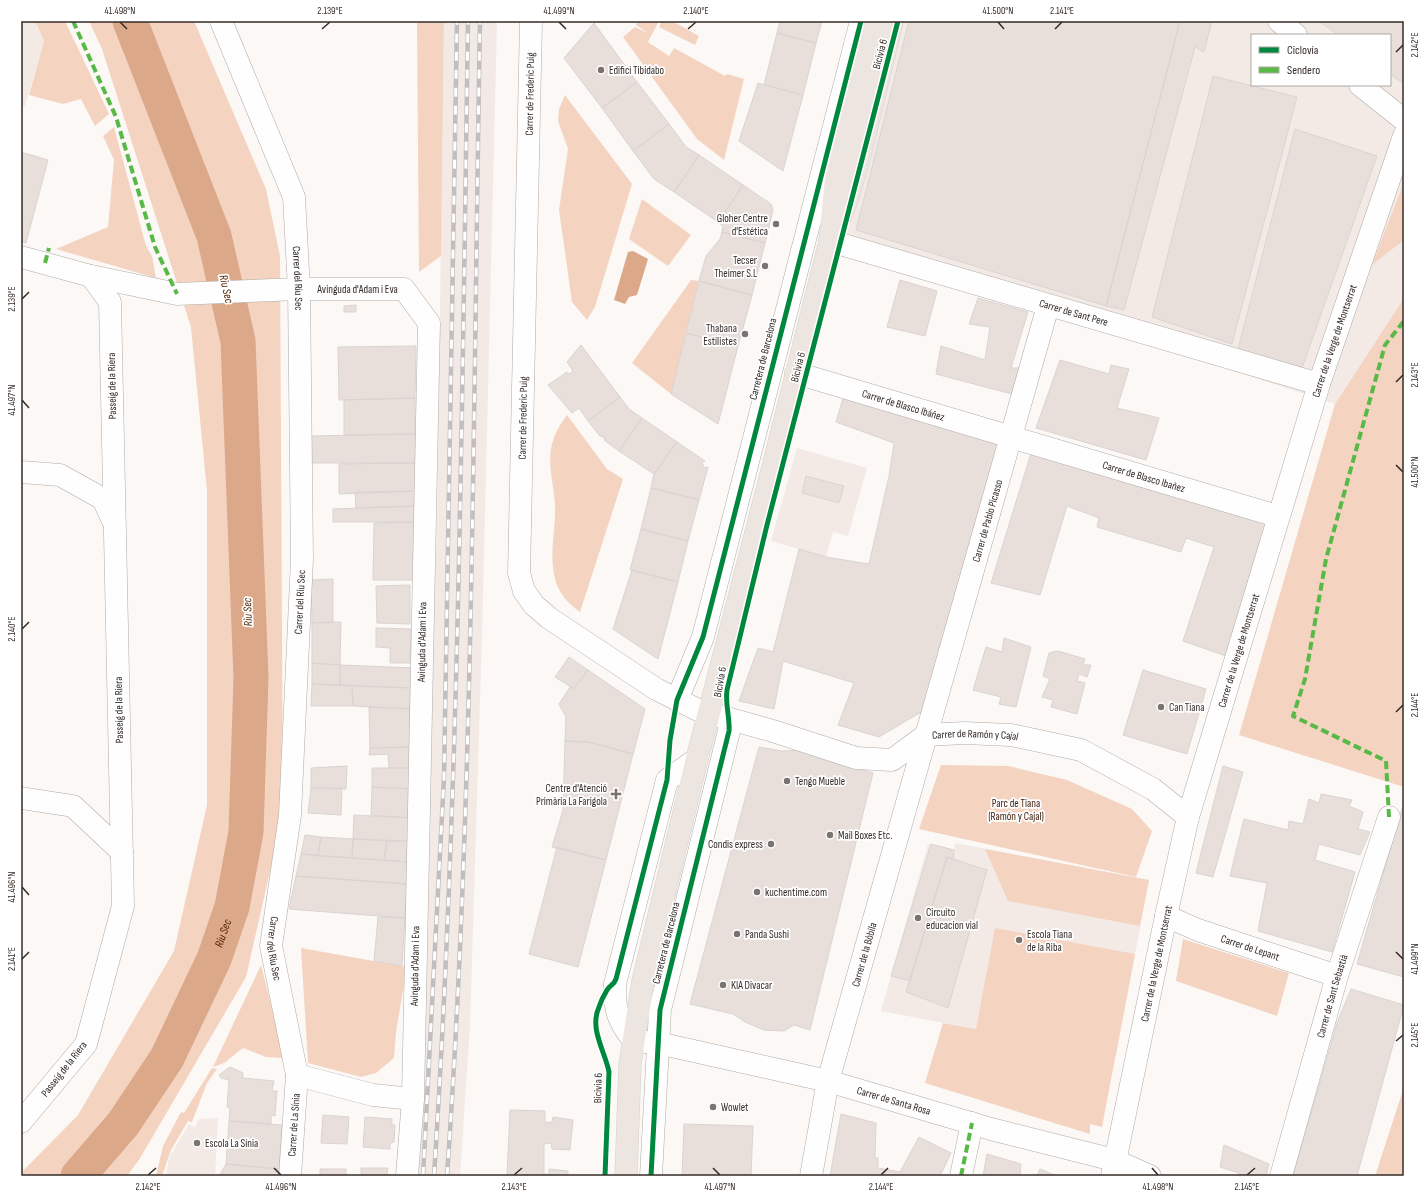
<svg xmlns="http://www.w3.org/2000/svg" width="1425" height="1197" font-family="'Sofia Sans Condensed',sans-serif">
  <style>
    .built { fill: #f3eae6; fill-rule: evenodd }
    .green { fill: #f4d4c1 }
    .water { fill: #dba889 }
    .lines { fill: none; stroke-linecap: round; stroke-linejoin: round }
    .river { stroke: #dba889; stroke-width: 35 }
    .building { fill: #e8dfdb; stroke: #dad4d1 }
    .minor-casing { stroke: #b0aaa7; stroke-width: 23 }
    .major-casing { stroke: #d5d2d0; stroke-width: 23 }
    .minor { stroke: #fefefe; stroke-width: 22 }
    .major { stroke: #ede5e0; stroke-width: 22 }
    .rail-casing { stroke: #c0bebe; stroke-width: 4.5 }
    .rail { stroke: #fff; stroke-width: 3; stroke-dasharray: 9; stroke-linecap: butt }
    .quiet { stroke: #58b947; stroke-width: 4; stroke-dasharray: 8 4; stroke-linecap: butt }
    .cycleway-casing { stroke: #fff; stroke-width: 8 }
    .cycleway { stroke: #00873e; stroke-width: 5 }
    .ticks { fill: none; stroke: #342b26; stroke-width: 1.5 }
    .poi-dot { fill: #7a736f; stroke: #fff; stroke-width: 1.5 }
    .labels { text-anchor: middle; dominant-baseline: central; stroke-width: 3.5; stroke-linejoin: round; paint-order: stroke }
    .street-label { font-size: 11px; fill: #342b26; stroke: #fff }
    .poi-label { font-size: 11px; fill: #342b26; stroke: #fff; text-anchor: start }
    .park-label { font-size: 11px; fill: #402210; stroke: #fff }
    .water-label { font-size: 12px; font-style: italic; fill: #532503; stroke: #fff }
    .neatline { fill: none; stroke: #342b26; stroke-width: 1.5 }
    .ticks-label { font-size: 10px; text-anchor: middle; fill: #342b26 }
  </style>
  <rect width="100%" height="100%" fill="#fbf8f6"/>
  <path class="built" d="M21,21H35L44,41L25,106L21,105Z
    M444,21H497L482,636L470,1025L460,1176H412L420,1025L437,526Z
    M895,21H1404V298L1335,404L836,241ZM1252,35H1390V85H1252Z
    M797,448L867,468L848,536L833,532L826,557L771,541Z
    M955,843L1149,880L1116,1056L881,1011L928,844L954,850Z
    M218,1118L215,1176H166L169,1158L189,1124L195,1128L199,1119Z"/>
  <path class="green" d="M35,21H65L109,114L95,126L81,99L63,104L29,95L44,41Z
    M89,21H194L266,189L280,256L283,814L246,977L139,1160L127,1176H21V1173L78,1115L174,951L207,805V491L191,327L102,49Z
    M417,21H444L441,256L419,272Z
    M638,21H659L648,42L669,56L674,48L725,76L727,74L744,79L724,160L697,139L623,37L635,27L648,33L636,25Z
    M662,21H672L699,36L695,45L659,27Z
    M565,95L632,184L595,307L587,320L572,302L559,210L568,149L558,121L559,109Z
    M114,127L146,246L152,256L156,278L56,249L108,227L114,160L103,136Z
    M1404,182V240L1372,265Z
    M642,199L691,235L668,266L629,239Z
    M691,280L699,281L671,394L632,363Z
    M1404,298V787L1239,735L1335,404Z
    M567,415L607,469L623,479L580,612C569,604 560,595 556,582C548,559 556,529 555,505C554,485 547,465 552,444C555,433 560,424 567,415Z
    M941,765L1008,766L1067,780L1132,809L1152,831L1136,877L919,829Z
    M985,849L1149,880L1140,926L1008,901Z
    M995,928L1135,954L1102,1127L1090,1124V1134L925,1083L943,1023L976,1029Z
    M1183,939L1289,973L1277,1016L1176,981Z
    M301,948L407,967L396,1032L394,1058L376,1073L361,1077L308,1063Z
    M261,965L283,1052L282,1058L266,1057L243,1048L224,1063L213,1067Z
    M212,1068L217,1069L207,1083L192,1122L188,1121L171,1150L162,1176H156L163,1146L181,1112L184,1113Z
    M1404,1087V1176H1375Z"/>
  <path class="water" d="M633,251L648,259L637,295L629,297L625,304L614,300L628,252Z"/>
  <g class="lines">
    <path class="river" id="s1" d="M78,1176L123,1124L167,1058L214,959L232,907L246,832L251,678L238,341L214,236L130,21"/>
  </g>
  <path class="building" d="M780,21H822L816,43L777,33Z
    M909,21H1180L1106,306L856,230Z
    M1180,21H1212L1204,52L1195,47L1124,310L1106,306Z
    M1319,21H1404V84L1390,74V35H1338Z
    M594,23L637,82L602,108L564,58Z
    M777,33L816,43L803,95L764,85Z
    M1213,76L1297,97L1232,344L1152,317Z
    M637,82L669,124L633,151L602,108Z
    M758,83L803,95L783,171L739,141Z
    M669,124L686,147L699,155L674,192L654,179L633,151Z
    M1295,129L1377,156L1302,368L1238,349Z
    M21,152L48,160L26,243L21,241Z
    M699,155L743,185L718,222L674,192Z
    M743,185L771,204L773,210L765,243L722,232L723,226L718,222Z
    M722,232L765,243L752,295L699,281L706,256L720,239Z
    M900,280L937,291L925,336L887,327Z
    M699,281L752,295L738,346L686,333Z
    M978,298L1028,312L1011,368H1019L1012,394L936,374L941,346L985,360L990,327L969,324Z
    M356,305V312H344V306Z
    M686,333L738,346L718,424L671,394Z
    M581,345L620,397L588,421L579,408L572,413L548,385L567,372L569,374L573,371L567,362Z
    M416,346L415,398L339,400L338,347Z
    M1060,360L1109,374L1111,365L1129,369L1117,408L1159,418L1146,460L1036,428Z
    M844,395L1002,442L923,711L879,737L838,725L854,683L783,661L774,709L739,701L758,648L773,652L799,549L826,557L869,564L889,476L894,443L836,422Z
    M620,397L629,409L642,418L619,451L604,440L605,438L600,436L588,421Z
    M415,398V434L344,435V400Z
    M642,418L677,442L654,474L619,451Z
    M415,434L416,463H311L310,436Z
    M677,442L705,461L702,462L704,468L708,467L699,500L651,488L654,474Z
    M1032,450L1267,520L1226,656L1183,641L1214,547L1186,538L1181,552L1097,527L1099,518L1067,506L1040,595L991,583Z
    M416,463L417,491L339,494V464Z
    M806,476L844,486L839,503L802,493Z
    M651,488L699,500L688,541L641,529Z
    M417,491L416,506L356,508L355,492Z
    M416,506V522H333V509Z
    M416,522L415,580H373L374,523Z
    M641,529L688,541L678,582L630,570Z
    M632,570L678,582L658,659L613,629Z
    M333,579V622L312,623L311,580Z
    M410,585V624L377,623L376,586Z
    M341,622L340,665L312,663V623Z
    M376,628L411,629L410,663H390V648L376,647Z
    M1004,638L1031,647L1016,707L999,704L1001,697L973,690L986,647L1002,652Z
    M1058,651L1085,659L1083,665H1091L1087,677L1079,674L1077,681L1085,683L1077,714L1051,707L1053,700L1042,697L1050,679L1043,676L1049,653Z
    M569,657L588,670L574,689L555,677Z
    M312,663L340,665V685L312,684Z
    M340,665L415,668L413,688L340,685Z
    M588,670L645,709L633,754L588,742L565,741L566,717L559,704L570,687L574,689Z
    M1143,670L1206,689L1187,754L1123,735Z
    M312,684L352,686L353,706H311Z
    M352,686L413,688L412,709L353,706Z
    M369,707L412,709L413,747L370,748Z
    M565,741L588,742L633,754L606,860L552,847L563,810Z
    M413,747L412,768H389L388,754L369,755L370,748Z
    M759,747L782,751L800,750L833,762L873,773L810,1030L794,1025L784,1031L764,1030L745,1022L733,1014L690,1004Z
    M347,766L346,789L311,788V768Z
    M1223,766L1243,772L1213,877L1196,873Z
    M372,768H412L413,789L372,787Z
    M372,787L413,789L411,818L371,815Z
    M311,788H342L341,815L308,813Z
    M1321,794L1352,800L1349,806L1363,812L1358,829L1370,832L1360,855L1319,844L1315,860L1355,872L1332,952L1258,931L1267,883L1230,876L1244,819L1288,830L1289,821L1303,824L1309,799L1319,803Z
    M1404,802V977L1357,964Z
    M354,815L411,818L410,841L353,839Z
    M305,835L321,837L318,856L301,854Z
    M321,837L353,839L352,858L318,856Z
    M353,839L387,841L384,860L352,858Z
    M387,841H410L407,862L384,860Z
    M931,844L954,850L953,860L947,857L910,981L891,976Z
    M557,847L606,860L578,967L529,954Z
    M301,854L407,862V884L296,876Z
    M947,857L987,870L948,1008L906,992Z
    M296,876L407,884L405,918L289,909Z
    M378,917L405,918L402,966L374,961Z
    M1351,989L1404,1005L1357,1176H1293L1337,1023Z
    M230,1067L243,1073V1078L274,1081L272,1091H277L275,1116L271,1115V1124L229,1121L230,1108L227,1107L229,1080L221,1078L219,1075Z
    M510,1110L545,1111V1123L552,1122L553,1117L573,1120L570,1150L552,1149L551,1143L544,1144V1174H549V1169L568,1171V1176H507Z
    M841,1114L876,1123L875,1158H878V1168L900,1172L919,1137L951,1153L940,1176H830Z
    M323,1115L349,1117L347,1144L321,1143Z
    M365,1117L392,1119V1125H395L394,1142L390,1143V1149L363,1147Z
    M229,1121L282,1125L279,1169L226,1164Z
    M684,1124L753,1126L751,1176H682Z
    M1224,1145L1269,1164L1266,1176H1238L1239,1173L1220,1167Z
    M987,1154L1021,1164L1020,1176H983Z
    M226,1164L279,1169V1176H219Z
    M361,1168H388L387,1174L393,1176H361Z
    M320,1169H346V1176H320Z
    M1040,1169L1057,1176H1037Z"/>
  <g class="lines">
    <defs>
      <g id="minor">
        <path id="s2" d="M221,21L294,197L299,289L302,559L290,815L271,946L297,1075L290,1176"/>
        <path id="s3" d="M531,21L519,573L524,591L534,605L549,618L656,689L698,710L773,731L856,758L892,760L926,735L964,733L1011,735L1081,750L1153,789L1188,817"/>
        <path d="M1279,21L1296,35"/>
        <path d="M1360,85L1404,120"/>
        <path id="s4" d="M830,241L1319,384"/>
        <path id="s5" d="M21,257L91,276L177,294L299,289H404L429,323L413,1099L407,1176"/>
        <path id="s6" d="M796,373L1277,516"/>
        <path d="M21,472L60,475L103,499L114,523"/>
        <path d="M677,700L703,637L861,21"/>
        <path id="s7" d="M697,759L667,780L615,984C614,1010 618,1021 634,1041L658,1043L828,1081L991,1129L1114,1160L1150,1176"/>
        <path d="M21,798L73,806L122,852"/>
        <path id="s8" d="M1166,916L1198,930L1337,976"/>
        <path d="M297,1075L373,1095L413,1099"/>
        <path d="M21,1122L86,1044L123,906L110,302L91,276"/>
        <path d="M651,1176L660,1010L729,731L730,719"/>
        <path id="s9" d="M811,1176L828,1081L1048,306"/>
        <path d="M961,1176L972,1123"/>
        <path id="s10" d="M1112,1176L1166,916L1188,817L1319,384L1404,136"/>
        <path id="s11" d="M1281,1176L1337,976L1389,817"/>
      </g>
      <path id="major" d="M841,215L848,197L861,151L892,21
        M626,1176L630,1064L643,981L697,759L774,463L830,241L836,179L876,21"/>
    </defs>
    <use href="#minor" class="minor-casing"/>
    <use href="#major" class="major-casing"/>
    <use href="#minor" class="minor"/>
    <use href="#major" class="major"/>
    <defs>
      <path id="rail" d="M423,1176L444,777L457,21
        M434,1176C459,791 462,406 468,21
        M447,1176C474,792 473,406 480,21"/>
    </defs>
    <use href="#rail" class="rail-casing"/>
    <use href="#rail" class="rail"/>
    <path class="quiet" d="M73,21L116,117L155,247L177,294
      M45,263L49,248
      M1389,817L1386,761L1293,716L1305,679L1326,559L1385,345L1404,321
      M961,1176L972,1123"/>
    <defs>
      <path id="cycleway" d="M605,1176L609,1072C605,1051 589,1029 599,1007C601,1001 604,995 607,990C610,985 614,985 616,979L667,780L670,740L677,700L703,637L861,21
        M651,1176L660,1010L729,731C730,717 725,705 727,690L767,525L898,21"/>
    </defs>
    <use href="#cycleway" class="cycleway-casing"/>
    <use href="#cycleway" class="cycleway"/>
  </g>
  <path class="ticks" d="M120,22L127,29M559,22L566,29M998,22L1004,29M322,29L330,22M688,29L696,22M1055,29L1062,22M1396,52L1403,45M22,299L29,292M1396,382L1403,375M22,400L29,408M1396,465L1403,472M22,629L29,622M1396,712L1403,705M22,887L29,895M1396,952L1403,959M22,959L29,952M1396,1041L1403,1035M274,1168L281,1175M713,1168L720,1175M1152,1168L1158,1175M148,1175L156,1168M514,1175L522,1168M881,1175L888,1168M1247,1175L1255,1168"/>
  <g class="poi-dot">
    <circle cx="601" cy="70" r="4"/>
    <circle cx="776" cy="224" r="4"/>
    <circle cx="765" cy="266" r="4"/>
    <circle cx="745" cy="334" r="4"/>
    <circle cx="1161" cy="707" r="4"/>
    <circle cx="787" cy="781" r="4"/>
    <path d="M614 788h4v4h4v4h-4v4h-4v-4h-4v-4h4z"/>
    <circle cx="830" cy="835" r="4"/>
    <circle cx="771" cy="844" r="4"/>
    <circle cx="757" cy="892" r="4"/>
    <circle cx="918" cy="918" r="4"/>
    <circle cx="737" cy="934" r="4"/>
    <circle cx="1019" cy="940" r="4"/>
    <circle cx="723" cy="985" r="4"/>
    <circle cx="713" cy="1107" r="4"/>
    <circle cx="197" cy="1143" r="4"/>
  </g>
  <g class="labels">
    <g class="street-label">
      <text transform="translate(880 54) rotate(-75)">Bicivia 6</text>
      <text transform="translate(530 94) rotate(-89)">Carrer de Frederic Puig</text>
      <text stroke="none"><textPath href="#s2" startOffset="272">Carrer del Riu Sec</textPath></text>
      <text stroke="none"><textPath href="#s5" startOffset="341">Avinguda d'Adam i Eva</textPath></text>
      <text stroke="none"><textPath href="#s4" startOffset="254">Carrer de Sant Pere</textPath></text>
      <text stroke="none"><textPath href="#s10" startOffset="865">Carrer de la Verge de Montserrat</textPath></text>
      <text transform="translate(763 359) rotate(-76)">Carretera de Barcelona</text>
      <text transform="translate(798 367) rotate(-76)">Bicivia 6</text>
      <text transform="translate(112 386) rotate(-91)">Passeig de la Riera</text>
      <text stroke="none"><textPath href="#s6" startOffset="112">Carrer de Blasco Ibáñez</textPath></text>
      <text transform="translate(523 418) rotate(-89)">Carrer de Frederic Puig</text>
      <text stroke="none"><textPath href="#s6" startOffset="363">Carrer de Blasco Ibañez</textPath></text>
      <text stroke="none"><textPath href="#s9" startOffset="679">Carrer de Pablo Picasso</textPath></text>
      <text transform="translate(300 602) rotate(-87)">Carrer del Riu Sec</text>
      <text transform="translate(422 642) rotate(-89)">Avinguda d'Adam i Eva</text>
      <text stroke="none"><textPath href="#s10" startOffset="541">Carrer de la Verge de Montserrat</textPath></text>
      <text transform="translate(720 682) rotate(-80)">Bicivia 6</text>
      <text transform="translate(119 710) rotate(-91)">Passeig de la Riera</text>
      <text stroke="none"><textPath href="#s3" startOffset="1076">Carrer de Ramón y Cajal</textPath></text>
      <text transform="translate(666 943) rotate(-76)">Carretera de Barcelona</text>
      <text stroke="none"><textPath href="#s8" startOffset="90">Carrer de Lepant</textPath></text>
      <text stroke="none"><textPath href="#s2" startOffset="944">Carrer del Riu Sec</textPath></text>
      <text stroke="none"><textPath href="#s9" startOffset="228">Carrer de la Bòbila</textPath></text>
      <text stroke="none"><textPath href="#s10" startOffset="217">Carrer de la Verge de Montserrat</textPath></text>
      <text transform="translate(415 966) rotate(-89)">Avinguda d'Adam i Eva</text>
      <text stroke="none"><textPath href="#s11" startOffset="187">Carrer de Sant Sebastià</textPath></text>
      <text transform="translate(64 1069) rotate(-52)">Passeig de la Riera</text>
      <text transform="translate(598 1088) rotate(-89)">Bicivia 6</text>
      <text stroke="none"><textPath href="#s7" startOffset="576">Carrer de Santa Rosa</textPath></text>
      <text transform="translate(294 1125) rotate(-86)">Carrer de La Sínia</text>
    </g>
    <g class="poi-label">
      <text x="609" y="70">Edifici Tibidabo</text>
      <text x="768" y="218" text-anchor="end">Gloher Centre<tspan x="768" dy="13">d'Estética</tspan></text>
      <text x="757" y="260" text-anchor="end">Tecser<tspan x="757" dy="13">Theimer S.L</tspan></text>
      <text x="737" y="328" text-anchor="end">Thabana<tspan x="737" dy="13">Estilistes</tspan></text>
      <text x="1169" y="707">Can Tiana</text>
      <text x="795" y="781">Tengo Mueble</text>
      <text x="607" y="788" text-anchor="end">Centre d'Atenció<tspan x="607" dy="13">Primària La Farigola</tspan></text>
      <text x="838" y="835">Mail Boxes Etc.</text>
      <text x="763" y="844" text-anchor="end">Condis express</text>
      <text x="765" y="892">kuchentime.com</text>
      <text x="926" y="912">Circuito<tspan x="926" dy="13">educacion vial</tspan></text>
      <text x="745" y="934">Panda Sushi</text>
      <text x="1027" y="934">Escola Tiana<tspan x="1027" dy="13">de la Riba</tspan></text>
      <text x="731" y="985">KIA Divacar</text>
      <text x="721" y="1107">Wowlet</text>
      <text x="205" y="1143">Escola La Sínia</text>
    </g>
    <g class="park-label">
      <text x="1016" y="803">Parc de Tiana<tspan x="1016" dy="13">(Ramón y Cajal)</tspan></text>
    </g>
    <g class="water-label">
      <text transform="translate(226 289) rotate(77)">Riu Sec</text>
      <text transform="translate(248 612) rotate(-92)">Riu Sec</text>
      <text stroke="none"><textPath href="#s1" startOffset="285">Riu Sec</textPath></text>
    </g>
  </g>
  <rect width="1425" height="1197" fill="none" stroke="#ffffff" stroke-width="44"/>
  <rect x="1251" y="34" width="140" height="52" fill="#ffffff" stroke="#aeaaa8"/>
  <rect x="1259" y="47" width="20" height="6" fill="#00873e" stroke="#aeaaa8"/>
  <text x="1287" y="54" font-size="12" fill="#342b26">Ciclovía</text>
  <rect x="1259" y="67" width="20" height="6" fill="#58b947" stroke="#aeaaa8"/>
  <text x="1287" y="74" font-size="12" fill="#342b26">Sendero</text>
  <rect x="22" y="22" width="1381" height="1153" class="neatline"/>
  <g class="ticks-label">
    <text x="120" y="14">41.498°N</text>
    <text x="330" y="14">2.139°E</text>
    <text x="559" y="14">41.499°N</text>
    <text x="696" y="14">2.140°E</text>
    <text x="998" y="14">41.500°N</text>
    <text x="1062" y="14">2.141°E</text>
    <text transform="translate(1414 45) rotate(-90)" y="4">2.142°E</text>
    <text transform="translate(11 299) rotate(-90)" y="4">2.139°E</text>
    <text transform="translate(1414 375) rotate(-90)" y="4">2.143°E</text>
    <text transform="translate(11 400) rotate(-90)" y="4">41.497°N</text>
    <text transform="translate(1414 472) rotate(-90)" y="4">41.500°N</text>
    <text transform="translate(11 629) rotate(-90)" y="4">2.140°E</text>
    <text transform="translate(1414 705) rotate(-90)" y="4">2.144°E</text>
    <text transform="translate(11 887) rotate(-90)" y="4">41.496°N</text>
    <text transform="translate(11 959) rotate(-90)" y="4">2.141°E</text>
    <text transform="translate(1414 959) rotate(-90)" y="4">41.499°N</text>
    <text transform="translate(1414 1035) rotate(-90)" y="4">2.145°E</text>
    <text x="148" y="1190">2.142°E</text>
    <text x="281" y="1190">41.496°N</text>
    <text x="514" y="1190">2.143°E</text>
    <text x="720" y="1190">41.497°N</text>
    <text x="881" y="1190">2.144°E</text>
    <text x="1158" y="1190">41.498°N</text>
    <text x="1247" y="1190">2.145°E</text>
  </g>
</svg>
